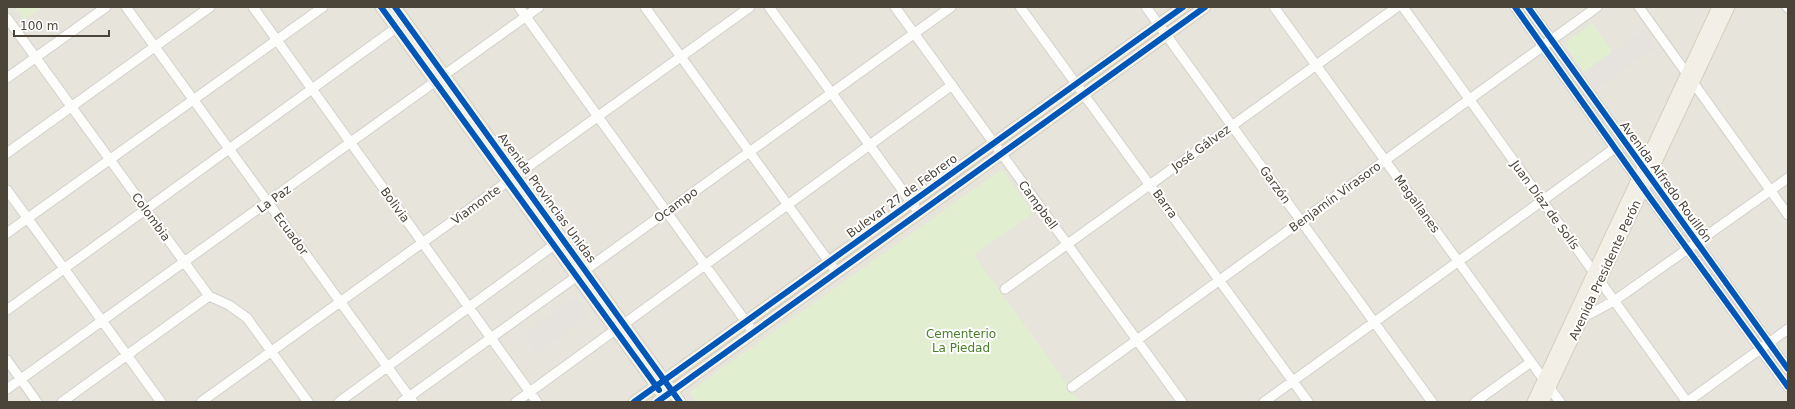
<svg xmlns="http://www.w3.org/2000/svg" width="1795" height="409" font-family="'DejaVu Sans',sans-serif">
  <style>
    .residential { fill: #e7e4dc }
    .industrial { fill: #e6e2de }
    .green { fill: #e1eecf }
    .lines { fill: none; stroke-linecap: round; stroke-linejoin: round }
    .minor-casing { stroke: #d2d0cb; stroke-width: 11 }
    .major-casing { stroke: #d6cebb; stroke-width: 13 }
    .minor { stroke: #fdfdfc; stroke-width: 9 }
    .major { stroke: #f2efe6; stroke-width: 11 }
    .cycleway-casing { stroke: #fff; stroke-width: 8 }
    .cycleway { stroke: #0057b8; stroke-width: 6 }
    .labels { text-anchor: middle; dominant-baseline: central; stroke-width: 4; stroke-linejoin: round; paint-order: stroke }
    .street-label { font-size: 12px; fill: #4b4439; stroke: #fff }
    .park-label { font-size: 12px; fill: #4a7f2a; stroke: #fff }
  </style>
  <rect width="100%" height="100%" fill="#f4f2ee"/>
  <path class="residential" d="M7,7H1788V402H7Z"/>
  <path class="industrial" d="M1643,30L1657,50H1651L1596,89L1584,72Z
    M574,297L589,316L536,355L522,334Z"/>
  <path class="green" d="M15,7H42L24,20Z
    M1592,23L1612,52L1584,72L1567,48L1568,41Z
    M1557,53L1634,160L1630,162L1553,55Z
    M1002,169L1033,213L974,255L1080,402H696L689,392Z"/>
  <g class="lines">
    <defs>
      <path id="minor" d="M126,7L413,402
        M253,7L537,402
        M519,7L754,333
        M645,7L837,273
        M769,7L919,213
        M895,7L1182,402
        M1020,7L1308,402
        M1146,7L1432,402
        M1274,7L1560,402
        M1403,7L1687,402
        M1515,7L1651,199L1788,387
        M1528,7L1788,369
        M1639,7L1788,215
        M1787,7L1788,8
        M7,18L209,296L229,305L247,318L308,402
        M7,78L106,7
        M7,153L210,7
        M7,190L161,402
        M7,233L323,7
        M1005,289L1397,7
        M7,310L396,28
        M1582,318L1614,301L1788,178
        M624,324L952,85
        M7,360L37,402
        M1072,387L1597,7
        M7,389L539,7
        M62,402L209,296
        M201,402L750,7
        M339,402L554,245
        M402,402L951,7
        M516,402L615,330
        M1264,402L1615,148
        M1475,402L1531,362
        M1687,402L1788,329"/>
      <path id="major" d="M381,7L660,391
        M395,7L680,402
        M634,402L1183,7
        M657,402L1205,7
        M1533,402L1718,7
        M1543,402L1729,7"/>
    </defs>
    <use href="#minor" class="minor-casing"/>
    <use href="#major" class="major-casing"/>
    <use href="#minor" class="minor"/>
    <use href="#major" class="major"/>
    <defs>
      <path id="cycleway" d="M381,7L659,390
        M395,7L680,402
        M1515,7L1651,199L1788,387
        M1528,7L1788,369
        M634,402L1183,7
        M657,402L1205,7"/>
    </defs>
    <use href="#cycleway" class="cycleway-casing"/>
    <use href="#cycleway" class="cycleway"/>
  </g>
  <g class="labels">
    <g class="street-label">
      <text transform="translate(1201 148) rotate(-36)">José Gálvez</text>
      <text transform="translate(1666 182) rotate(54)">Avenida Alfredo Rouillón</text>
      <text transform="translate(1275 185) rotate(54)">Garzón</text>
      <text transform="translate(902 196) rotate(-36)">Bulevar 27 de Febrero</text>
      <text transform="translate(1335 197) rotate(-36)">Benjamín Virasoro</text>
      <text transform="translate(547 198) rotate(54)">Avenida Provincias Unidas</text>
      <text transform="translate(274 199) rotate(-36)">La Paz</text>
      <text transform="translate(1165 204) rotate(54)">Barra</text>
      <text transform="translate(1417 204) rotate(54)">Magallanes</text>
      <text transform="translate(395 205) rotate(54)">Bolivia</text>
      <text transform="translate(476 205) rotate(-36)">Viamonte</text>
      <text transform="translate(676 205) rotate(-36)">Ocampo</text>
      <text transform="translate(1038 205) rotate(54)">Campbell</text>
      <text transform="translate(1545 205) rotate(54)">Juan Díaz de Solís</text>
      <text transform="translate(151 217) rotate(54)">Colombia</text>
      <text transform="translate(291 234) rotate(54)">Ecuador</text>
      <text transform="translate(1605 270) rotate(-65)">Avenida Presidente Perón</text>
    </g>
    <g class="park-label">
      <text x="961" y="334">Cementerio<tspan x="961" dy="14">La Piedad</tspan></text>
    </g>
  </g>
  <rect width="1795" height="409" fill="none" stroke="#4b4439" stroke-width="16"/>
  <path d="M14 30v6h95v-6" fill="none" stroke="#4b4439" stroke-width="2"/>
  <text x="20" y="30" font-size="12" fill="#4b4439" stroke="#ffffff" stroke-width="3" paint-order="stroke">100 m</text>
</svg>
